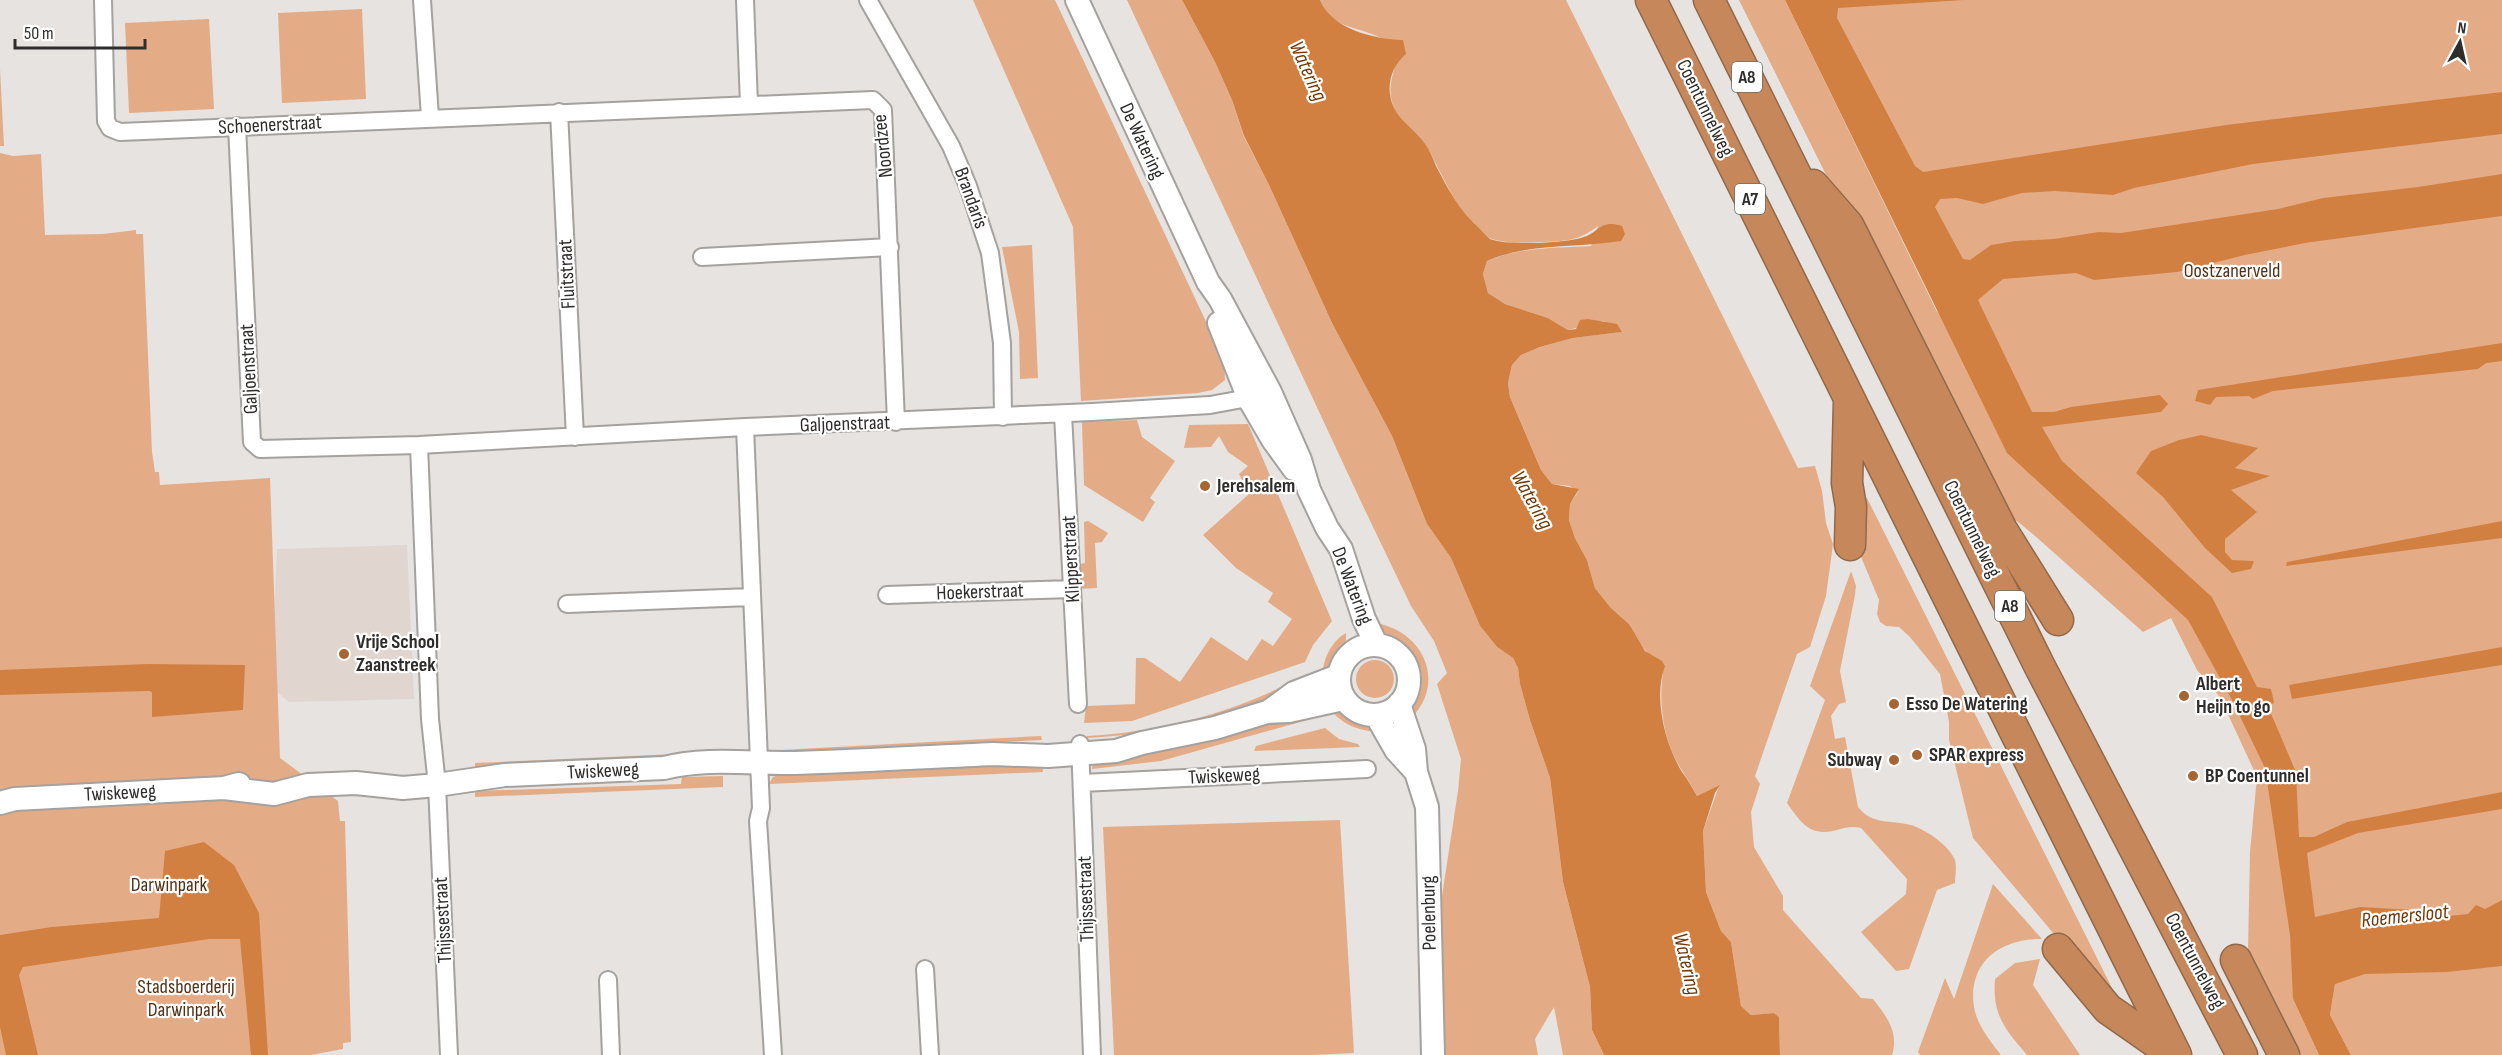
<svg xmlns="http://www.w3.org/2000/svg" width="2502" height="1055" font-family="'Sofia Sans Condensed',sans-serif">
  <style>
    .built { fill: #e0d6cf }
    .green { fill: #e4ac86 }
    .water { fill: #d28042 }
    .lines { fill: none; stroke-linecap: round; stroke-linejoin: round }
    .street-casing { stroke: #a4a19e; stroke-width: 20 }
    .secondary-casing { stroke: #a4a19e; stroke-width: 26 }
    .highway-casing { stroke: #91684a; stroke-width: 33 }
    .street { stroke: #fff; stroke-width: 16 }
    .secondary { stroke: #fff; stroke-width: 22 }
    .highway { stroke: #c6875a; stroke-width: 30 }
    .poi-dot { fill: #a76532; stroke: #fff; stroke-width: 2 }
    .labels { text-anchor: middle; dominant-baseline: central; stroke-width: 4.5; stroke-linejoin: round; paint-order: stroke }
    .shield { fill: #fff; stroke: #6d6c6b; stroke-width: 1.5 }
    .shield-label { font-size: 18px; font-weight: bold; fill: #2f2d2c }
    .street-label { font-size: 20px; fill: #2f2d2c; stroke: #fff }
    .park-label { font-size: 20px; fill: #533117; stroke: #fff }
    .poi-label { font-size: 20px; font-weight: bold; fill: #2f2d2c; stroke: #fff; text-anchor: start }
    .water-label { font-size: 21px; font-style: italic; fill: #6f3908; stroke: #fff }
  </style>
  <rect width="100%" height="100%" fill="#e6e3e0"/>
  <path class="built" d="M407,545L414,699L289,702L277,692L274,616L277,549Z"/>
  <path class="green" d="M973,0H1055L1224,360L1225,380L1212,390L1198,393L1081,401L1073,227Z
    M1127,0H1182L1215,62L1232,100L1244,137L1269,185L1332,323L1392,436L1427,524L1451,558L1480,626L1497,647L1513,658L1518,668L1520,684L1530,720L1550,778L1563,882L1590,987L1592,1030L1604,1055H1563L1554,1007L1535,1039L1538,1055H1431L1433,955L1458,791L1461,759L1437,684L1447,673L1434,641L1411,606L1363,506Z
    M1320,0H1566L1798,468L1815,466L1822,491L1826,523L1833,544L1826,596L1810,647L1797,654L1755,776L1760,784L1751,812L1754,847L1783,896V910L1861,998L1873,999C1887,1017 1899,1032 1892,1055H1780L1779,1017L1774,1013L1751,1015L1741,1006L1731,942L1721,931L1706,892L1703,831L1719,786L1697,796C1693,787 1688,781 1683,772C1664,744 1658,706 1663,673L1635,637L1629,624L1611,608L1595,588L1587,560L1575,538L1569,520L1570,504L1578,492L1570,486L1552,484L1541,470L1510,397L1508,383L1512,365L1521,355L1540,347L1573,338L1621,332L1603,321L1568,330L1548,318L1505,304L1488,293L1483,274L1487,261C1519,247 1557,248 1591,246L1598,226C1578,241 1567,241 1543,242C1526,243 1508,244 1492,239C1466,231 1440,170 1427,147C1424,140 1416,136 1411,131C1388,108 1386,91 1397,61C1393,54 1388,42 1381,38C1355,25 1333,30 1320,0Z
    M1739,0H1785L1936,310L2090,525L1801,0H2502V1055H2351L2330,1015L2335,984L2355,977L2293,999L2319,1055H2292L2261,990L2248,951L2250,852L2257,777L2220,697L2197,670L2171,618L2143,632L2034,535L1986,496Z
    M362,9L366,99L282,103L278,13Z
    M209,19L214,109L129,113L125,23Z
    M0,69L4,146H0Z
    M0,153L13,156L41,154L45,235L103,234L136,230V234H143L152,452L155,472H159L160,485L270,478L280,758L338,801L340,821H345L351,1042L343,1043V1049L311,1055H0Z
    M1032,245L1038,378L1020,379L1019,332L1002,247Z
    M1137,420L1142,437L1175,461L1150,498L1155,502L1143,522L1084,485L1082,422Z
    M1248,424L1332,621L1313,645L1305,662L1132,721L1084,723L1086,706L1135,704L1136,658H1145L1180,682L1211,637L1247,661L1262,639L1273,646L1292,619L1268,602L1273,593L1236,568L1203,535L1249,494L1239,474L1248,466L1228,452L1219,436L1211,447L1184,448L1189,425Z
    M1867,498L2116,996L2081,966L1973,838L1949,740V722L1940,674L1910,637L1899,627L1886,626L1880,622L1877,614L1879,600L1859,552L1855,504Z
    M1088,521L1108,533L1102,542L1095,543L1097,588L1076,589L1075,565L1085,563L1084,522Z
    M1851,571L1856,586L1855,595L1840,671L1846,702L1839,704L1831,716L1835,739L1845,737L1858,807C1872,825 1891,820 1911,825C1926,830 1949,845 1955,860C1957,867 1955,876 1955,883L1937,890L1909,969L1896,971L1861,932L1906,894L1907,879L1861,828C1853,826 1846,827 1837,830C1810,837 1802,824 1787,803L1825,700L1810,686Z
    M1375,623C1422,630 1447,681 1412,717L1405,711C1417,689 1422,663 1400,645C1395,640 1388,639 1384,635C1380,633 1377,627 1375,623Z
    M1346,633C1347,649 1336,665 1323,673C1323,658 1333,640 1346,633Z
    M1356 679a19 19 0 1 1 38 0a19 19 0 1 1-38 0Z
    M1293,681L1295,683C1236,722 1156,734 1087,738V736C1157,732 1231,714 1293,681Z
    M1330,709C1348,710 1355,717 1372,721L1377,732C1357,730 1343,725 1330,709Z
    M1305,713L1307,720L1161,761L1092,769L1093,761Z
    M1325,728L1339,739L1358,744L1360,747L1254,751L1256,746Z
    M1041,736L1042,740L777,754L780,750Z
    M721,752L691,758L475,767V763Z
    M1042,762L1043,772L769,784L773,777L781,774Z
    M723,776V787L475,797V791L681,784L682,777Z
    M1340,820L1354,1053L1313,1055H1114L1103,827Z
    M1993,884L2042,939C2001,938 1967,962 1974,1007C1977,1025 1990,1041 2001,1055H1920L1918,1052L1945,978L1954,999Z
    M2040,959L2033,985L2080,1055H2027C2005,1029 1992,1015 1995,979L2015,963Z"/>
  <path class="water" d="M1182,0H1320C1332,29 1373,39 1403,40L1406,54C1394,64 1388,79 1390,94C1393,119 1414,127 1426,145C1430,151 1433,159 1436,166C1448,189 1460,212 1480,229C1483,232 1487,237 1490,239C1507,246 1563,243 1581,238C1600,233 1599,219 1622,226L1625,234L1621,241C1578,248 1527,243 1487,261L1483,274L1488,293L1505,304L1548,318L1568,330L1576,329L1580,320L1588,319L1617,324L1622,332L1573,338L1540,347L1521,355L1512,365L1508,383L1510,397L1541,470L1552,484L1579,489L1570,504L1569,520L1575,538L1587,560L1595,588L1611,608L1629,624L1645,651L1662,661L1665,666C1653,698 1665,744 1682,772C1688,780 1692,787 1697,796L1720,785L1715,793L1703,831L1706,892L1721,931L1731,942L1741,1006L1751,1015L1774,1013L1779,1017L1780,1055H1604L1592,1030L1590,987L1563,882L1550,778L1530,720L1520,684L1518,668L1513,658L1497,647L1480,626L1451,558L1427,524L1392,436L1332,323L1269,185L1244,136L1232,100L1215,62Z
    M1785,0H1964L1838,8L1837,18L1915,166L1923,172L2226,125L2502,92V134L2253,164L2134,188L2113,195L2055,191L2022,193L1983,204L1957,198L1940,199L1935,207L1963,259L1970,260L1991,245L2015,241L2054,239L2099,232L2121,233L2278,209L2323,198L2418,187L2502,174V216L2305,243L2245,255L2177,272L2094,280L2076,273L2003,279L1978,300L2032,412H2054L2071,407L2160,395L2168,404L2161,412L2042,427L2062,461L2212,597L2257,687L2271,689L2274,702L2269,709L2296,772L2299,837H2314L2347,822L2502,792V809L2358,833L2307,853L2315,917L2360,907L2416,910L2429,918L2468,914L2476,905L2485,909L2502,900V966L2447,972L2365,974L2335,984L2330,1015L2351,1055H2319L2293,999L2290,935L2265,768L2232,700L2188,620L2007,453Z
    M2502,343V361L2486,363L2478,369L2273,391L2253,399L2249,396L2216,397L2210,405L2195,401L2198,390Z
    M2201,435L2258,448L2235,468L2270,476L2231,490L2257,512L2225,539V552L2232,560L2254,561L2251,569L2232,573L2205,548L2163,497L2136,473L2151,451L2179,440Z
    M2502,521V538L2286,566L2287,562Z
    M2502,647V665L2292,699L2289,685Z
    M148,664L245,665L243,710L152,717V692L149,691L0,695V670Z
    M204,842L234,865L259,913L268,1055H251L240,939H209L23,967L19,975L38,1055H6L0,1027V935L52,927L159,918L165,851Z"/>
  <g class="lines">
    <defs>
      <path id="street" d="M103,0L106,121L110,128L120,132L873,100L883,110L896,422
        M422,0L430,117
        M745,0L749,104
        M868,0L951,146L968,186L990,253L1002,343L1003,417
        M559,112L575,437
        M237,126L252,442L260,449L419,445L745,427L1092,412L1210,405L1259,396
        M702,257L890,247
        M1063,414L1078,704
        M745,427L761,808L758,821L773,1055
        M419,445L430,719L437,785L449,1055
        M887,595L1072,589
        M567,604L751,597
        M1080,744L1092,1055
        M1082,783L1367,769
        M925,969L930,1055
        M608,980L611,1055"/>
      <path id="secondary" d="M1077,0L1208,282L1220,299L1270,392L1300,460L1309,490L1327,528L1341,549L1364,619L1376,644
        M1219,323L1249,399L1273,440L1294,469
        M1339 680a35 35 0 1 1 70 0a35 35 0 1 1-70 0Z
        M1399,704L1414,749L1416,772L1427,807L1433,1055
        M1268,712L1294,693L1338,676
        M1376,715L1396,750L1416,772
        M224,788L274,794L308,785L356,783L403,788L437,785L505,775L664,768C707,757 752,764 796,763C862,761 928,757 993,754L1048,756L1116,751L1142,743L1215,728L1267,712L1289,711L1343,699
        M0,803L15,799L224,788L239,784"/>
      <path id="highway" d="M1651,0L2176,1055
        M1709,0L2040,667L2242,1055
        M1813,185L1848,225L2002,530L2058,620
        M1849,402L1847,483L1851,507L1850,545
        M2058,949L2108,1009L2174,1055
        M2236,960L2284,1055"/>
    </defs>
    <use href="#street" class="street-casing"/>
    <use href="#secondary" class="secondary-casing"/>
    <use href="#highway" class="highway-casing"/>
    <use href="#street" class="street"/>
    <use href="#secondary" class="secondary"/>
    <use href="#highway" class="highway"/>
  </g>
  <g class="poi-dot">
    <circle cx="1205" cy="486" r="6"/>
    <circle cx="344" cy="654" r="6"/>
    <circle cx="2184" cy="696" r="6"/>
    <circle cx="1894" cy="704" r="6"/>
    <circle cx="1917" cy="755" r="6"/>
    <circle cx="1894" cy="760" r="6"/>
    <circle cx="2193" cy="776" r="6"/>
  </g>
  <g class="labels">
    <g class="shield">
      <rect x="1732" y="62" width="30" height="30" rx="4.5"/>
      <rect x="1735" y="184" width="30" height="30" rx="4.5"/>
      <rect x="1995" y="591" width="30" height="30" rx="4.5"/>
    </g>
    <g class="shield-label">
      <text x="1747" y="77">A8</text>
      <text x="1750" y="199">A7</text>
      <text x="2010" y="606">A8</text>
    </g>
    <g class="street-label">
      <text transform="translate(1705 108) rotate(64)">Coentunnelweg</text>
      <text transform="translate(270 125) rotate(-3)">Schoenerstraat</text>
      <text transform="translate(1142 141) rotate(65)">De Watering</text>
      <text transform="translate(883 146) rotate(-96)">Noordzee</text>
      <text transform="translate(971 198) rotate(70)">Brandaris</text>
      <text transform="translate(567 274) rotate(-93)">Fluitstraat</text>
      <text transform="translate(249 369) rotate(-93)">Galjoenstraat</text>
      <text transform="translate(845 424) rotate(-2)">Galjoenstraat</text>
      <text transform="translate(1972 529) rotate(64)">Coentunnelweg</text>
      <text transform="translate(1071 559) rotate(-93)">Klipperstraat</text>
      <text transform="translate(1352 586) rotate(69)">De Watering</text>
      <text transform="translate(980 592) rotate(-2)">Hoekerstraat</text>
      <text transform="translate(603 771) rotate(-3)">Twiskeweg</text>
      <text transform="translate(1224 776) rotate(-3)">Twiskeweg</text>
      <text transform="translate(120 793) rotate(-3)">Twiskeweg</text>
      <text transform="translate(1086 899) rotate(-92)">Thijssestraat</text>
      <text transform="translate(1429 913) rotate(-91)">Poelenburg</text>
      <text transform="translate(443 920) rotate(-93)">Thijssestraat</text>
      <text transform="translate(2195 961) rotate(62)">Coentunnelweg</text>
    </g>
    <g class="park-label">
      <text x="2232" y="271">Oostzanerveld</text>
      <text x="169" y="885">Darwinpark</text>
      <text x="186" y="987">Stadsboerderij<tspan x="186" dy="23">Darwinpark</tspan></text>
    </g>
    <g class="poi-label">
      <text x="1217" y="486">Jerehsalem</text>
      <text x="356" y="642">Vrije School<tspan x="356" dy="23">Zaanstreek</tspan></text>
      <text x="2196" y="684">Albert<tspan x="2196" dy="23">Heijn to go</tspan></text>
      <text x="1906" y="704">Esso De Watering</text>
      <text x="1929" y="755">SPAR express</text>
      <text x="1882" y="760" text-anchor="end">Subway</text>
      <text x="2205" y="776">BP Coentunnel</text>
    </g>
    <g class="water-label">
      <text transform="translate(1308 71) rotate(66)">Watering</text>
      <text transform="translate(1532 500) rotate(61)">Watering</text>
      <text transform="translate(2405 916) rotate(-6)">Roemersloot</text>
      <text transform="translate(1687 964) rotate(77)">Watering</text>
    </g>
  </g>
  <g transform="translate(2460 42) rotate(8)" stroke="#ffffff" stroke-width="4.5" paint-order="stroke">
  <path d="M0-4.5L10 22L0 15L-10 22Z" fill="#2f2d2c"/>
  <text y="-9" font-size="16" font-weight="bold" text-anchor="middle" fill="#2f2d2c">N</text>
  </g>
  <path d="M15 39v9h130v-9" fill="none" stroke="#2f2d2c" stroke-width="3"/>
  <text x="24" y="39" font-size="18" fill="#2f2d2c" stroke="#ffffff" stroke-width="4.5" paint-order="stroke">50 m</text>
</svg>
